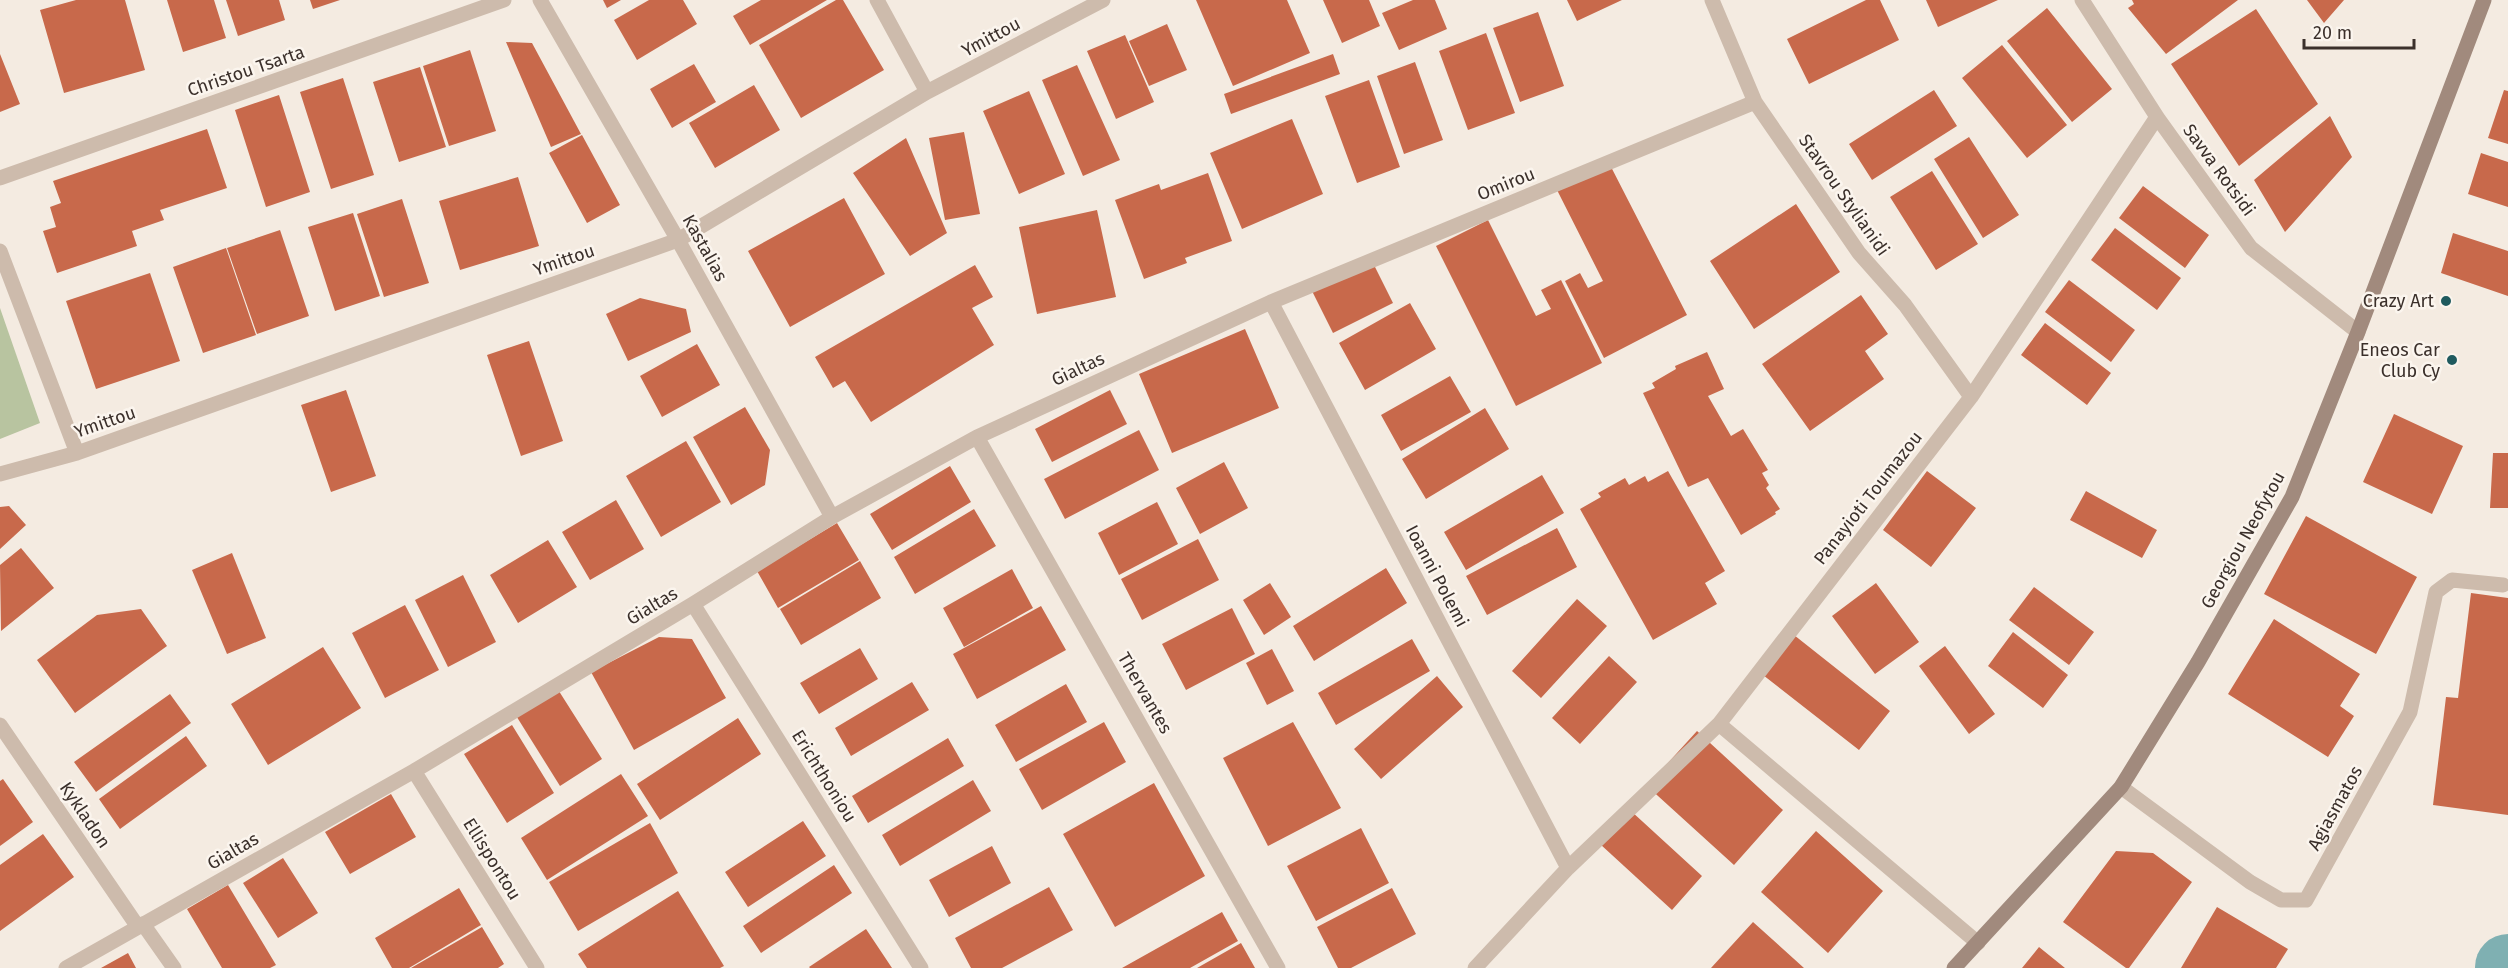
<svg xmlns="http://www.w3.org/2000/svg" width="2508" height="968" font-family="'Fira Sans',sans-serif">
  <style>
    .green { fill: #b8c4a0 }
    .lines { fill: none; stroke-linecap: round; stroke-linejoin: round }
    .river { stroke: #7fb0b2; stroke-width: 66 }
    .building { fill: #c8694b }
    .lane { stroke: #cdbbac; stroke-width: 15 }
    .street { stroke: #cdbbac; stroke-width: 15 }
    .secondary { stroke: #a18a7d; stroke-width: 15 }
    .poi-dot { fill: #1f5a5e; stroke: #fbf5ee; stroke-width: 2 }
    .labels { text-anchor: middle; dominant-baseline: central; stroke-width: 5; stroke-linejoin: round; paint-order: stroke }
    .street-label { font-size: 18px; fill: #3b302b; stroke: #fbf5ee }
    .poi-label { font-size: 18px; fill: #3b302b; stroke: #fbf5ee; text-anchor: end }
  </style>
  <rect width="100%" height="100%" fill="#f4ebe1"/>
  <path class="green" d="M0,308L40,423L0,439Z"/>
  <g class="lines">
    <path class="river" d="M2508,968V967"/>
  </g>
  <path class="building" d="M76,0H125L145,70L64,93L40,10Z
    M167,0H214L226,38L183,52Z
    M226,0H279L285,20L238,36Z
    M310,0H340L313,9Z
    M603,0H621L607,8Z
    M649,0H683L697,24L637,60L614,20Z
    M761,0H827L750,45L733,16Z
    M836,0H843L884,70L801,118L759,45Z
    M1196,0H1287L1310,53L1233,86Z
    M1323,0H1369L1380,26L1342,43Z
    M1413,0H1435L1447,29L1399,50L1382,13Z
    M1567,0H1622L1577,21Z
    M1866,0H1880L1899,40L1809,84L1787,39Z
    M1926,0H1998L1938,27Z
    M2132,0H2238L2166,54L2128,8L2134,4Z
    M2307,0H2344L2324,23Z
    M2047,8L2112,89L2072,122L2007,41Z
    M2256,9L2318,104L2239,166L2171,64Z
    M1538,12L1564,86L1520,102L1493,28Z
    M1167,24L1187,70L1149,86L1129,41Z
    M1486,33L1515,113L1468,130L1439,51Z
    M1125,35L1154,102L1116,119L1087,51Z
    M506,42L532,43L581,134L551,147Z
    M2002,45L2067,125L2027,158L1962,78Z
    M470,50L496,131L449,146L423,66Z
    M0,54L20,104L0,112Z
    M1333,54L1340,74L1231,114L1224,94Z
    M1415,62L1443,140L1404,154L1377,76Z
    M694,64L716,102L672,128L650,89Z
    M1077,65L1120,160L1083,176L1042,80Z
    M420,67L446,147L399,162L373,82Z
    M343,78L374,175L331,189L300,92Z
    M1369,80L1400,167L1357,183L1325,96Z
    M754,85L780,130L715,168L689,123Z
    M1934,90L1957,126L1872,180L1849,144Z
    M2504,90L2508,91V144L2488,138Z
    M1029,91L1065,174L1019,194L983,111Z
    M279,95L310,192L266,207L235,110Z
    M2330,116L2352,157L2285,232L2254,180Z
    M1292,119L1323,194L1242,229L1210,153Z
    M207,129L227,188L160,210L164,220L132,231L137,246L57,273L43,231L56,227L50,207L61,203L53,181Z
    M964,132L980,214L945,220L929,138Z
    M582,135L620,205L587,223L549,153Z
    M1969,137L2019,215L1983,238L1934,159Z
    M906,138L947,233L910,256L853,173Z
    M2481,153L2508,162V207L2468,194Z
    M1608,161L1687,315L1604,358L1565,281L1580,273L1588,288L1603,281L1556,188Z
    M1932,171L1978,244L1936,270L1890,197Z
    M1208,173L1232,241L1185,258L1187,263L1144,279L1115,200L1159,184L1161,190Z
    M518,177L539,246L460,270L439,201Z
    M2143,186L2209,235L2185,268L2119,218Z
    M844,198L885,274L790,327L748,251Z
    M402,199L429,283L384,297L357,214Z
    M1796,204L1840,272L1754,329L1710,261Z
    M1097,210L1116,297L1037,314L1019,227Z
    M353,213L380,296L335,311L308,227Z
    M1488,220L1536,316L1551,309L1541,290L1561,280L1602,363L1516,406L1436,246Z
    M2115,228L2181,278L2157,310L2091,260Z
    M280,230L309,316L257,334L227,248Z
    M2453,233L2508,251V296L2441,273Z
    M226,248L256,335L203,353L173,267Z
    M1371,259L1393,303L1333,333L1311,289Z
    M975,265L993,297L972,308L994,345L871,422L845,381L833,388L815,357Z
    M150,273L180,361L96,389L66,301Z
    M2069,280L2135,330L2111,362L2045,312Z
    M1861,295L1888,334L1865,351L1884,379L1810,431L1762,364Z
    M640,298L686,309L691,332L628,361L606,314Z
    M1410,303L1436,349L1365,390L1339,343Z
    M2045,323L2111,373L2087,405L2021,355Z
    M1245,329L1279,408L1172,453L1139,374Z
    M529,341L563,441L521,456L487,355Z
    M697,344L720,385L662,417L640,376Z
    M1707,352L1724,389L1708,396L1731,436L1743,429L1768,470L1762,473L1769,485L1766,488L1780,509L1775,512L1776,514L1741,535L1708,478L1688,487L1643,393L1655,388L1652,383L1676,369L1675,366Z
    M1450,376L1471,412L1401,451L1381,415Z
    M346,390L376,476L331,492L301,405Z
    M1110,390L1127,424L1052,462L1035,429Z
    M745,407L770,450L765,485L731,505L693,437Z
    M1485,408L1509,449L1426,499L1402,459Z
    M2394,414L2463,446L2432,514L2363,482Z
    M1139,430L1159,470L1065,519L1044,479Z
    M686,441L721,502L661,537L626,476Z
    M2493,453H2508V508H2490Z
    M1224,462L1248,508L1200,534L1176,488Z
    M950,466L971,502L892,550L870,514Z
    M1668,471L1725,571L1705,583L1717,604L1653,640L1580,509L1601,497L1598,493L1625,478L1629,485L1645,476L1648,482Z
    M1927,471L1976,508L1931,567L1883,530Z
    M1542,475L1564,513L1466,570L1444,532Z
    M2086,491L2157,530L2142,558L2070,520Z
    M616,500L644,549L590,580L562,532Z
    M1157,502L1178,544L1119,575L1098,533Z
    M9,506L26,525L0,549V507Z
    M974,509L996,546L915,594L894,557Z
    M2306,516L2417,577L2376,654L2264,594Z
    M837,523L859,560L778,608L757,571Z
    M1557,528L1577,567L1487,615L1466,576Z
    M1198,539L1219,580L1142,620L1121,579Z
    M548,540L577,587L518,623L490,575Z
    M21,548L54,588L1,631L0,565Z
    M232,553L266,638L227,654L192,570Z
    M860,561L881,598L801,645L780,609Z
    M1386,568L1407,603L1314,661L1293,626Z
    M1012,569L1033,608L964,647L943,608Z
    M463,575L496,642L448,667L415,600Z
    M1270,583L1291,617L1264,635L1243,600Z
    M1876,583L1919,642L1875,674L1832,616Z
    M2034,587L2094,632L2069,665L2009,620Z
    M2471,593L2508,598V815L2433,805L2446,697L2458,698Z
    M1577,599L1607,626L1541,698L1512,671Z
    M405,605L439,670L385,698L352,633Z
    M1041,606L1066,650L977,699L953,654Z
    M1232,608L1255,654L1186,690L1162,644Z
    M141,609L167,646L75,713L37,660L97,615Z
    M2274,619L2360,674L2340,706L2354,716L2328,757L2228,694Z
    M2013,632L2068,675L2043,708L1988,666Z
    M1794,635L1890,711L1859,750L1763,675Z
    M659,637L692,639L726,698L634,750L591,672Z
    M1412,639L1430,671L1336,725L1318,693Z
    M1945,646L1995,714L1969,734L1919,666Z
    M323,647L361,708L268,765L231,704Z
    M860,648L878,679L819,714L800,683Z
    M1272,649L1294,691L1267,705L1246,663Z
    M1609,656L1637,682L1580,744L1552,718Z
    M1437,676L1463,707L1381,779L1354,749Z
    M912,682L929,710L851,756L835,728Z
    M1066,684L1087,722L1016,762L995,725Z
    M557,688L602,759L560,786L515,714Z
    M170,694L191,723L96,792L74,762Z
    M738,718L761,754L660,820L637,784Z
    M1104,722L1126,762L1042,810L1019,769Z
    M1293,722L1341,808L1268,846L1223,758Z
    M512,725L554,793L507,823L464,754Z
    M1697,731L1783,810L1734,865L1647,786Z
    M186,736L207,766L120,829L99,799Z
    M948,738L964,766L868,823L852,796Z
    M621,774L648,816L547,880L521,838Z
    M3,779L33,822L0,846V781Z
    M973,780L991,811L900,866L882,835Z
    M1154,783L1205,876L1115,927L1063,834Z
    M391,794L416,837L350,874L325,832Z
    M1631,811L1702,876L1672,910L1600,844Z
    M803,821L826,856L748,907L725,872Z
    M650,823L678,873L578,931L549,882Z
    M1361,828L1389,883L1316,921L1287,866Z
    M1816,831L1883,891L1828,953L1761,892Z
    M43,834L74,877L0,931V865Z
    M992,846L1011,883L949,917L929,880Z
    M2116,851L2153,853L2192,882L2129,968H2126L2063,922Z
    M283,858L318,913L278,938L243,883Z
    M834,865L852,893L761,953L743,926Z
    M228,885L276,965L270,968H222L187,909Z
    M1049,887L1073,930L1002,968H971L955,938Z
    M459,888L481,925L409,968H392L375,938Z
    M1392,888L1416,934L1351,968H1338L1317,927Z
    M678,891L724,966L720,968H587L578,954Z
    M2217,907L2288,949L2276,968H2181Z
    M1222,912L1238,941L1190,968H1122Z
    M1753,922L1804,968H1711Z
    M482,927L504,964L498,968H411Z
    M866,929L892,968H810L809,967Z
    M1241,943L1255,968H1197Z
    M2039,947L2065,968H2022Z
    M128,953L136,968H101Z"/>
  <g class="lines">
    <path class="lane" d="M143,924L174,968"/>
    <path class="street" d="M540,0L678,240L832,517
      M877,0L927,92
      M1712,0L1755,102L1859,253L1905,305L1971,397
      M2082,0L2157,117L2251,248L2358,332
      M0,178L504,0
      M0,251L77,453
      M1271,302L1568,868
      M977,437L1278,968
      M0,474L77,453L678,240L927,92L1103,0
      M693,604L921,968
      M1719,724L1978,943
      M0,725L138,927
      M414,771L537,968
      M2121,787L2250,882L2281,900H2306L2410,712L2436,592L2452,580L2503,585
      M66,968L414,771L693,604L832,517L977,437L1271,302L1755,102
      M1475,968L1568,868L1719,724L1971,397L2157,117"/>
    <path class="secondary" d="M1954,968L2121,787L2198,662L2292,497L2358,332L2484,0"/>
  </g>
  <g class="poi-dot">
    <circle cx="2446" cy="301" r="6"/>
    <circle cx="2452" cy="360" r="6"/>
  </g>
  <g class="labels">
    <g class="street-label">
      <text transform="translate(991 37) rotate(-28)">Ymittou</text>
      <text transform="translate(246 71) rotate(-19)">Christou Tsarta</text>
      <text transform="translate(2219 170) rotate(54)">Savva Rotsidi</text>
      <text transform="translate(1506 184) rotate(-22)">Omirou</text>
      <text transform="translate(1844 195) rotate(55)">Stavrou Stylianidi</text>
      <text transform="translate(705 248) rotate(61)">Kastalias</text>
      <text transform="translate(564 260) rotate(-19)">Ymittou</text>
      <text transform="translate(1078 369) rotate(-25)">Gialtas</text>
      <text transform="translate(105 422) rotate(-19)">Ymittou</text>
      <text transform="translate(1868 498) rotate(-52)">Panayioti Toumazou</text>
      <text transform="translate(2243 540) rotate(-61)">Georgiou Neofytou</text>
      <text transform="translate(1437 576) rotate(62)">Ioanni Polemi</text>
      <text transform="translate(652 606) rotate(-31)">Gialtas</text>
      <text transform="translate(1145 693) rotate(60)">Thervantes</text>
      <text transform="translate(824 776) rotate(58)">Erichthoniou</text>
      <text transform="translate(2335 808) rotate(-61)">Agiasmatos</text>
      <text transform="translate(85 815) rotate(56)">Kykladon</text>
      <text transform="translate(233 851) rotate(-30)">Gialtas</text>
      <text transform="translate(492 859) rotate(58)">Ellispontou</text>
    </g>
    <g class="poi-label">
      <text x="2434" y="301">Crazy Art</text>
      <text x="2440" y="350">Eneos Car<tspan x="2440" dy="21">Club Cy</tspan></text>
    </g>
  </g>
  <path d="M2304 39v9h110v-9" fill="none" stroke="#3b302b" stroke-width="3"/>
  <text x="2313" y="39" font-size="18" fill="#3b302b" stroke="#fbf5ee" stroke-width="4.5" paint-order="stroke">20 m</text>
</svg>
